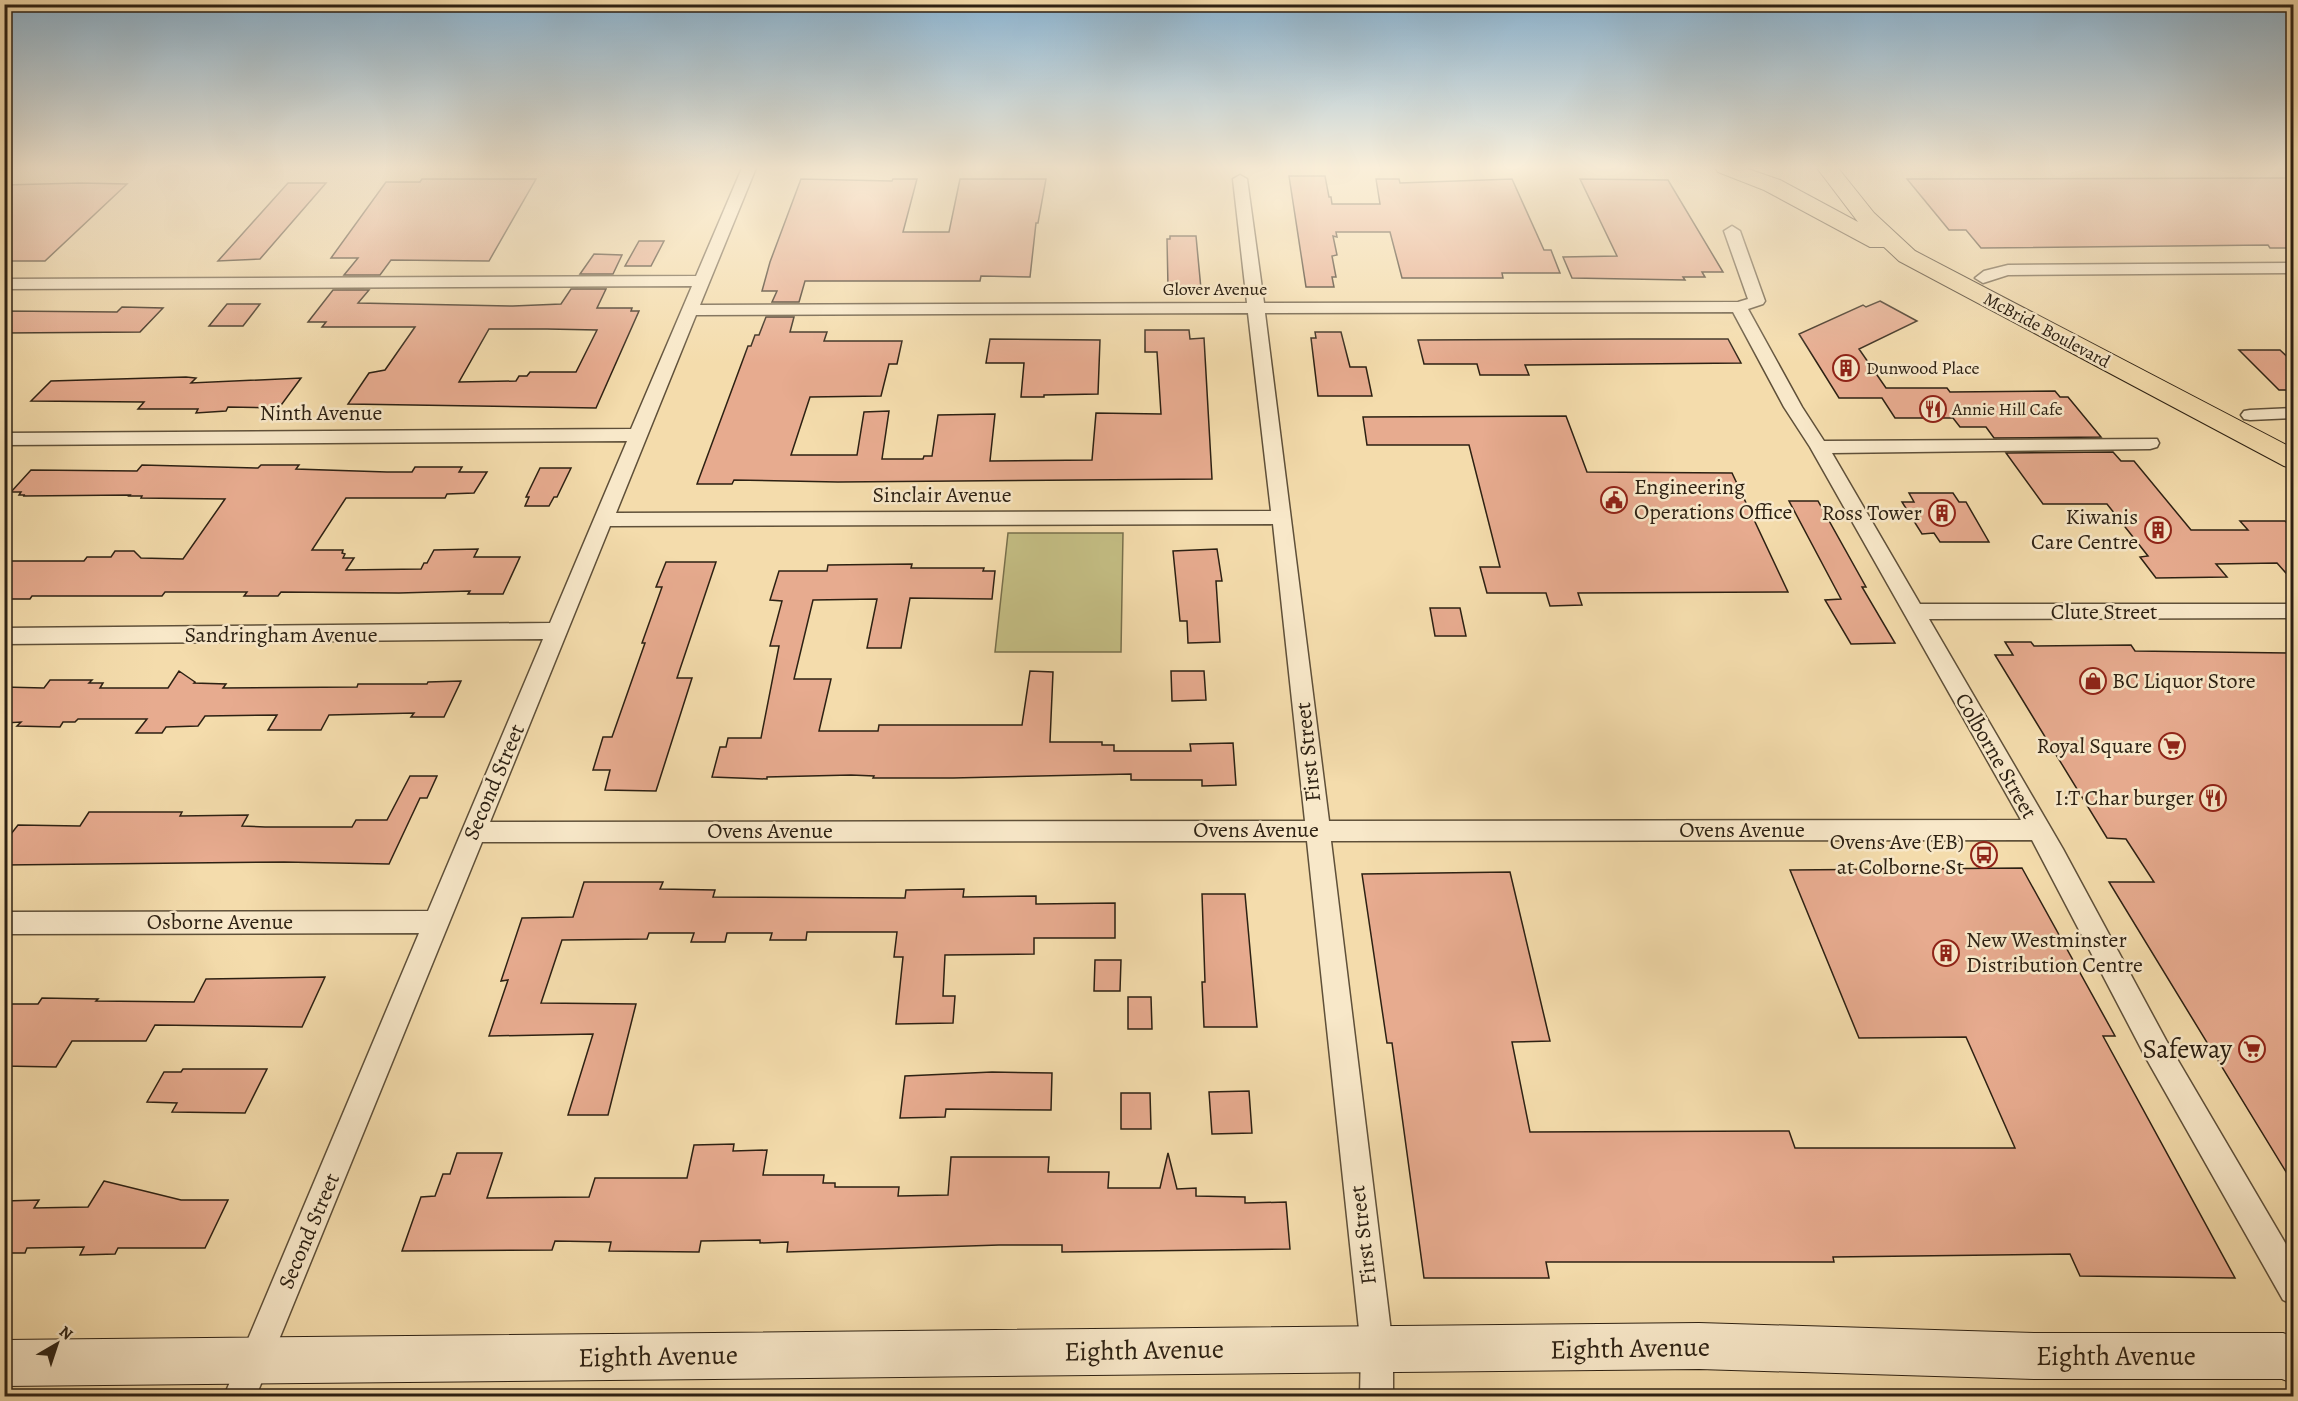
<svg xmlns="http://www.w3.org/2000/svg" width="2298" height="1401" font-family="Alegreya,serif">
  <style>
    .green { fill: #c4be84; stroke: #78704c; stroke-width: 1.5 }
    .building { fill: #e7ab8f; stroke: #2d2113; stroke-width: 1.5; fill-rule: evenodd }
    .lines { fill: none; stroke-linecap: round; stroke-linejoin: round }
    .street-casing { stroke: #5f5039; stroke-width: 3 }
    .secondary-casing { stroke: #2d2113; stroke-width: 2 }
    .primary-casing { stroke: #2d2113; stroke-width: 2 }
    .street { fill: #f8e8c9; fill-rule: evenodd }
    .secondary { fill: #f8e8c9; fill-rule: evenodd }
    .primary { fill: #f4dcac; fill-rule: evenodd }
    .labels { text-anchor: middle; dominant-baseline: central; stroke-width: 5; stroke-linejoin: round; paint-order: stroke }
    .far-street-label { font-size: 18px; fill: #2d2113; stroke: #f8e8c9 }
    .far-poi-label { font-size: 18px; fill: #2d2113; stroke: #f8e8c9; text-anchor: start }
    .street-label { font-size: 22px; fill: #2d2113; stroke: #f8e8c9 }
    .poi-label { font-size: 22px; fill: #2d2113; stroke: #f8e8c9; text-anchor: end }
    .near-poi-label { font-size: 27px; fill: #2d2113; stroke: #f8e8c9; text-anchor: end }
    .near-street-label { font-size: 27px; fill: #2d2113; stroke: #f8e8c9 }
  </style>
  <rect width="100%" height="100%" fill="#f4dcac"/>
  <filter id="stains"><feTurbulence type="fractalNoise" baseFrequency=".00333" numOctaves="4"/><feColorMatrix values="0 0 0 0 .2 0 0 0 0 .09 0 0 0 0 .02 0 0 0 .5 -.17"/></filter>
  <radialGradient id="worn" r=".72"><stop offset=".6" stop-color="#630" stop-opacity="0"/><stop offset="1" stop-color="#630" stop-opacity=".3"/></radialGradient>
  <path class="green" d="M1008,533H1123L1121,652H995Z"/>
  <path class="building" d="M1289,176H1325L1329,197H1331L1332,204H1380L1376,179H1399L1400,183L1512,179L1544,250H1551L1560,273H1502L1503,278H1402L1390,232H1336L1337,237L1333,236L1337,255L1332,256L1336,277H1332L1334,287H1306Z
    M2294,178V248H2270L2268,245L1981,248L1966,230H1949L1907,179Z
    M422,179H536L489,261L391,260L380,275H344L358,258H331L386,182H420Z
    M801,179L892,181L893,179H917L903,232H949L960,179H1046L1038,223H1036L1030,277L981,276L980,281H805L799,302H772L777,291H762L770,262Z
    M1580,179L1668,180L1723,272H1702L1705,277H1683L1685,280L1572,278L1563,257L1617,256Z
    M81,183L127,184L45,261H4V185Z
    M288,183H326L260,259L218,261Z
    M1170,236H1196L1201,289L1168,287L1167,239H1170Z
    M639,241H664L651,266H625Z
    M594,254L622,255L613,274H580Z
    M571,289H606L597,308H632L631,311H639L596,408L348,404L369,373L385,370L415,327H322L326,322H308L333,290H369L358,303L513,306L561,304ZM489,329H547L597,330L576,372H530L527,376H519L516,381L459,382Z
    M1880,301L1917,321L1859,349L1886,388H1947L1950,392L2055,391L2060,397H2068L2101,437L1994,438L1986,427H1960L1953,418H1895L1882,398H1839L1799,334L1863,305L1866,307Z
    M227,304H260L243,326H209Z
    M122,307L163,308L140,332L4,333V311L117,312Z
    M766,317H794L790,332H827L824,341H902L897,364H889L881,396L810,397L791,455H857L864,412L889,411L882,459H923L924,456H932L938,415L995,414L990,461L1092,460L1096,413L1161,414L1157,352H1145V330H1189L1190,339L1204,338L1212,479L838,482L734,480L732,484H697L748,346H751L755,335H759Z
    M1315,332H1341L1350,367H1366L1372,396H1318L1311,338H1316Z
    M990,339L1100,340L1098,394L1044,395V397H1021L1024,363H986Z
    M1631,339H1728L1741,363L1525,365L1529,375H1480L1477,364H1424L1418,340Z
    M2239,350H2280L2294,363V390H2279Z
    M186,377L196,378L191,383L301,378L279,408L228,407L226,411L196,413L198,409H138L144,402L31,401L51,381Z
    M1566,416L1587,472L1732,473L1788,592L1578,593L1582,605L1550,606L1546,593H1487L1480,567H1500L1469,445H1367L1363,417Z
    M2113,452L2121,461H2134L2191,530H2248L2240,521H2285L2294,530V582L2277,563L2216,564L2227,577L2156,578L2140,557L2148,556L2107,504H2043L2006,453Z
    M142,465L258,468L261,465H299L296,469L387,472H412L415,467H462L459,472H487L474,493L447,494L445,498H346L312,550H343L342,553L345,554L343,558H354L346,570L421,569L424,563H427L434,550L478,549L474,557H520L503,594H468L470,591L399,593L281,592L278,596H244L247,592H165L162,596H32L30,599H4V561H84L87,557H111L115,551H134L141,558L183,559L225,499L141,498L142,496H129L130,495L23,496L25,495H19L21,492H11L31,470L137,471Z
    M540,468H571L557,497H554L549,506H525L529,497H526Z
    M1909,493H1953L1959,502H1966L1989,542H1940L1934,533L1922,534L1902,502H1914Z
    M1789,501H1818L1866,587H1862L1895,643L1851,644L1825,600L1841,599Z
    M1217,549L1222,581H1216L1220,642L1188,643L1187,621H1180L1173,551Z
    M666,562H716L677,678H692L656,791L605,790L610,770H593L603,737H612L645,643H642L662,587H656Z
    M912,564L911,568H984L983,571H995L992,599L910,598L901,648H867L877,599L813,600L794,679H831L819,731H878L879,725H1022L1030,671L1053,672L1050,742H1102V745H1114V751H1191L1190,744L1233,743L1236,785L1202,786V780H1131V774L953,778H873L874,776L851,775L767,777V779L712,777L720,747H726L728,738H761L779,646H770L782,601L770,600L779,571H827L828,565Z
    M1430,608H1460L1466,636H1435Z
    M2005,642H2031L2034,646L2131,645L2135,651L2294,653V1185L2109,882H2154L2126,839L2107,838L1995,655H2013Z
    M179,671L195,682L194,683L226,684L223,688L357,687L358,684H427L428,682L461,681L444,717H411L414,713L329,715L321,730H268L277,715L205,716L198,726L166,727L162,733H136L147,719H78L75,722H63L60,727L17,726L21,722L4,723V687L44,688L50,680H92L89,683H103L100,688H168Z
    M1171,671H1204L1206,700L1172,701Z
    M410,776H437L427,798H420L389,864L284,862L4,865V833L11,834L18,825L80,826L89,812H182L180,816L248,815L242,826L265,827H352L356,820H387Z
    M2022,868L2115,1036H2103L2235,1278L2080,1276L2070,1254L1833,1257L1834,1262H1546L1549,1278H1424L1392,1043H1387L1362,874L1510,872L1550,1041L1512,1042L1530,1132L1789,1131L1795,1148H2015L1966,1037L1859,1038L1790,870Z
    M584,882H663L660,889L715,890L713,897L905,898L906,890L964,889L963,897L1036,896V904L1115,903V938H1034V954L945,955L943,996H955L953,1023L896,1024L903,957H894L897,932H807L806,940H770L772,933H727L725,942H691L694,933H649L647,939L562,940L541,1003L636,1004L608,1115H568L593,1034L489,1036L508,980L501,981L522,918L573,917Z
    M1202,894H1245L1257,1027H1204L1202,982H1205Z
    M1095,960H1121L1120,991H1094Z
    M325,977L302,1027L155,1025L146,1041H72L56,1067L4,1066V1004H38L42,998L98,999L96,1001L194,1002L206,979Z
    M1128,997H1151L1152,1029H1128Z
    M183,1069H267L245,1113L172,1112L177,1103L147,1102L164,1072H181Z
    M992,1072L1052,1073L1051,1110L946,1109L945,1117L900,1118L905,1076Z
    M1249,1091L1252,1133L1212,1134L1209,1092Z
    M1121,1093H1150L1151,1129H1121Z
    M734,1144L733,1151L767,1150L763,1175H824L823,1183H835V1187H899L898,1196L948,1195L951,1157H1049L1048,1172H1109L1108,1188H1160L1168,1153L1177,1189L1196,1188V1196L1245,1197V1203L1286,1202L1290,1249L1062,1252V1245H999L787,1252L788,1242L760,1243V1240L701,1241L699,1252L609,1251L611,1242L555,1241L552,1250L402,1251L421,1197L435,1196L443,1174H450L457,1153H502L487,1198L589,1197L595,1178H687L694,1145Z
    M104,1181L181,1200H228L205,1248H118L115,1254L80,1255L84,1247L27,1248L25,1253H4V1201L39,1200L34,1208L88,1207Z"/>
  <g class="lines">
    <defs>
      <path id="street" d="M742,168H756L700,305L1247,303L1233,179L1240,175L1247,179L1264,303L1738,302L1748,299L1724,231L1732,226L1740,231L1765,301L1763,304L1748,309L1802,407L1824,441L2157,439L2159,443L2157,447L2150,449L1832,453L1920,604H2294V618L1929,619L2063,849L2166,1040L2294,1258V1305L2283,1300L2146,1058L2032,840L1331,841L1393,1348V1396H1360L1361,1348L1307,841L482,842L256,1396H224L419,933L4,934V912L428,911L543,639L4,644V628L550,623L627,441L4,445V433L631,429L692,286L4,289V279L696,276ZM1733,312L1784,407L1810,447L2021,820L1329,821L1265,313ZM1248,313L1271,511L616,513L696,315ZM1273,524L1305,821L490,822L610,526Z
        M2294,263V273L2008,275L1983,283L1975,278L1984,271L2008,265Z
        M2294,408V418L2250,420L2244,419L2241,415L2244,411L2250,410Z"/>
      <path id="secondary" d="M1699,1323L2034,1333H2283L2294,1337V1384L2282,1379H2034L1699,1369L4,1386V1340Z"/>
      <path id="primary" d="M1715,168H1745L1780,180L1858,222L1817,168H1838L1874,213L1915,251L2294,449V469L2284,466L1899,261L1884,247H1870L1764,190L1718,172Z"/>
    </defs>
    <use href="#street" class="street-casing"/>
    <use href="#secondary" class="secondary-casing"/>
    <use href="#primary" class="primary-casing"/>
    <use href="#street" class="street"/>
    <use href="#secondary" class="secondary"/>
    <use href="#primary" class="primary"/>
  </g>
  <linearGradient id="sky" x2="0" y2="1"><stop stop-color="#8cb6d4"/><stop offset="0.46" stop-color="#faefda"/><stop offset="1" stop-color="#faefda" stop-opacity="0"/></linearGradient>
  <rect width="2298" height="364" fill="url(#sky)"/>
  <defs>
    <symbol id="building-ring" viewBox="-11 -11 22 22"><circle r="9.5" fill="#f8e8c9" stroke="#8f2418" stroke-width="1.5"/><path d="M-4-6H4V6H1V3H-1V6H-4ZM-2.5-4.3h1.7v1.8h-1.7ZM.8-4.3h1.7v1.8H.8ZM-2.5-1h1.7V.8h-1.7ZM.8-1h1.7V.8H.8Z" fill="#8f2418"/></symbol>
    <symbol id="restaurant-ring" viewBox="-11 -11 22 22"><circle r="9.5" fill="#f8e8c9" stroke="#8f2418" stroke-width="1.5"/><path d="M-5-6h1v4h1v-4h1v4h1v-4h1v5L-1.5 .5V6h-2V.5L-5-1ZM5-6V6H3V1.5H1.5Q1.5-4 5-6Z" fill="#8f2418"/></symbol>
    <symbol id="civic-ring" viewBox="-11 -11 22 22"><circle r="9.5" fill="#f8e8c9" stroke="#8f2418" stroke-width="1.5"/><path d="M-.6-6.5H3V-4.5H.6V-3L4-1V1h2V6H-6V1h2V-1L-.6-3ZM-1.2 2.5V6h2.4V2.5Z" fill="#8f2418"/></symbol>
    <symbol id="shop-ring" viewBox="-11 -11 22 22"><circle r="9.5" fill="#f8e8c9" stroke="#8f2418" stroke-width="1.5"/><path d="M-5-2.5h2.3a2.7 3.5 0 0 1 5.4 0H5L5.5 6h-11ZM-1.5-2.5h3a1.5 2.3 0 0 0-3 0Z" fill="#8f2418"/></symbol>
    <symbol id="supermarket-ring" viewBox="-11 -11 22 22"><circle r="9.5" fill="#f8e8c9" stroke="#8f2418" stroke-width="1.5"/><path d="M-6-5.5h2.5l.6 2H6L4.5 2H-2.5L-4.4-4H-6ZM-1.5 3.2a1.3 1.3 0 1 0 .1 0ZM3 3.2a1.3 1.3 0 1 0 .1 0Z" fill="#8f2418"/></symbol>
    <symbol id="bus-ring" viewBox="-11 -11 22 22"><circle r="9.5" fill="#f8e8c9" stroke="#8f2418" stroke-width="1.5"/><path d="M-5-6H5V4H4V6H2V4H-2V6H-4V4H-5ZM-3.5-4V0h7V-4ZM-3.5 1.2v1.5H-2V1.2ZM2 1.2v1.5H3.5V1.2Z" fill="#8f2418"/></symbol>
  </defs>
  <g fill-rule="evenodd">
    <use href="#building-ring" x="1831" y="353" width="30" height="30"/>
    <use href="#restaurant-ring" x="1918" y="394" width="30" height="30"/>
    <use href="#civic-ring" x="1599" y="485" width="30" height="30"/>
    <use href="#building-ring" x="1927" y="498" width="30" height="30"/>
    <use href="#building-ring" x="2143" y="515" width="30" height="30"/>
    <use href="#shop-ring" x="2078" y="666" width="30" height="30"/>
    <use href="#supermarket-ring" x="2157" y="731" width="30" height="30"/>
    <use href="#restaurant-ring" x="2198" y="783" width="30" height="30"/>
    <use href="#bus-ring" x="1969" y="840" width="30" height="30"/>
    <use href="#building-ring" x="1931" y="938" width="30" height="30"/>
    <use href="#supermarket-ring" x="2237" y="1034" width="30" height="30"/>
  </g>
  <g class="labels">
    <g class="far-street-label">
      <text x="1215" y="289">Glover Avenue</text>
      <text transform="translate(2047 330) rotate(28)">McBride Boulevard</text>
    </g>
    <g class="far-poi-label">
      <text x="1866" y="368">Dunwood Place</text>
      <text x="1952" y="409">Annie Hill Cafe</text>
    </g>
    <g class="street-label">
      <text x="321" y="413">Ninth Avenue</text>
      <text x="942" y="495">Sinclair Avenue</text>
      <text x="2104" y="612">Clute Street</text>
      <text x="281" y="635">Sandringham Avenue</text>
      <text transform="translate(1308 752) rotate(-96)">First Street</text>
      <text transform="translate(1996 756) rotate(60)">Colborne Street</text>
      <text transform="translate(494 782) rotate(-67)">Second Street</text>
      <text x="1256" y="830">Ovens Avenue</text>
      <text x="1742" y="830">Ovens Avenue</text>
      <text x="770" y="831">Ovens Avenue</text>
      <text x="220" y="922">Osborne Avenue</text>
      <text transform="translate(309 1231) rotate(-67)">Second Street</text>
      <text transform="translate(1363 1235) rotate(-97)">First Street</text>
    </g>
    <g class="poi-label">
      <text x="1634" y="487" text-anchor="start">Engineering<tspan x="1634" dy="25">Operations Office</tspan></text>
      <text x="1922" y="513">Ross Tower</text>
      <text x="2138" y="517">Kiwanis<tspan x="2138" dy="25">Care Centre</tspan></text>
      <text x="2112" y="681" text-anchor="start">BC Liquor Store</text>
      <text x="2152" y="746">Royal Square</text>
      <text x="2194" y="798">I:T Char burger</text>
      <text x="1964" y="842">Ovens Ave (EB)<tspan x="1964" dy="25">at Colborne St</tspan></text>
      <text x="1966" y="940" text-anchor="start">New Westminster<tspan x="1966" dy="25">Distribution Centre</tspan></text>
    </g>
    <g class="near-poi-label">
      <text x="2232" y="1049">Safeway</text>
    </g>
    <g class="near-street-label">
      <text transform="translate(1630 1348) rotate(-1)">Eighth Avenue</text>
      <text transform="translate(1144 1350) rotate(-1)">Eighth Avenue</text>
      <text transform="translate(658 1356) rotate(-1)">Eighth Avenue</text>
      <text x="2116" y="1356">Eighth Avenue</text>
    </g>
  </g>
  <rect width="2298" height="1401" fill="none" stroke="#f4dcac" stroke-width="24"/>
  <rect x="6" y="6" width="2286" height="1389" fill="none" stroke="#2d2113" stroke-width="3"/>
  <rect x="12" y="12" width="2274" height="1377" fill="none" stroke="#2d2113" stroke-width="1.5"/>
  <g transform="translate(57 1344) rotate(39)" stroke="#f8e8c9" stroke-width="4.5" paint-order="stroke">
  <path d="M0-4.5L10 22L0 15L-10 22Z" fill="#2d2113"/>
  <text y="-9" font-size="16" font-weight="bold" text-anchor="middle" fill="#2d2113">N</text>
  </g>
  <rect width="100%" height="100%" filter="url(#stains)"/>
  <rect width="100%" height="100%" fill="url(#worn)"/>
</svg>
